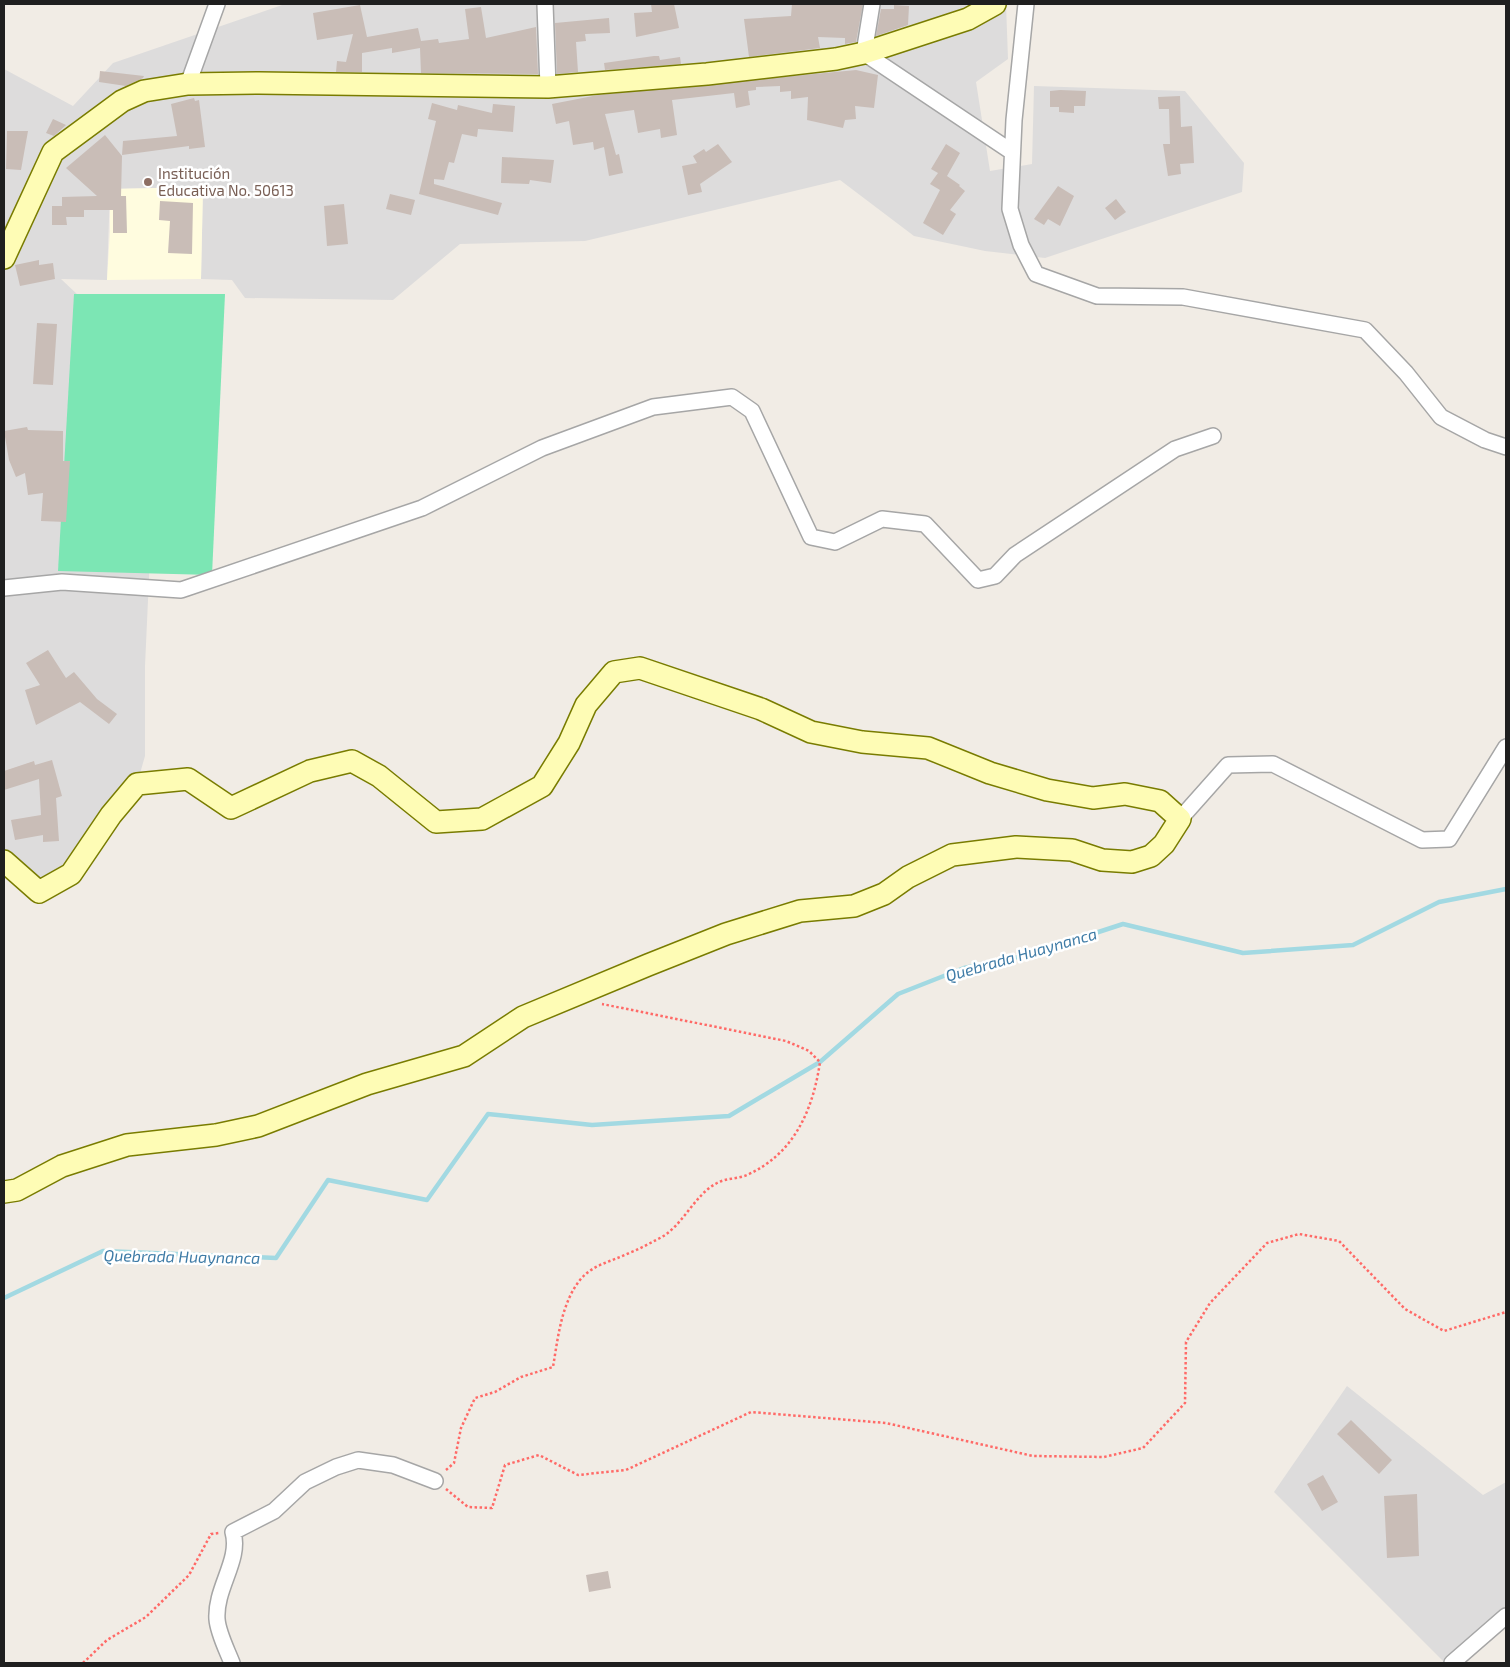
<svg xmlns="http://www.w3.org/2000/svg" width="1510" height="1667" font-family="'Exo 2',sans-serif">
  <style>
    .residential { fill: #dddcdc }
    .education { fill: #fffcdf }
    .pitch { fill: #7ce6b4 }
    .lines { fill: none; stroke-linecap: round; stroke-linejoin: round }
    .stream { stroke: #a2d9e2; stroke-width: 4.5 }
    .building { fill: #c9bdb7 }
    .street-casing { stroke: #a6a6a6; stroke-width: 18 }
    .secondary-casing { stroke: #797c00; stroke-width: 24 }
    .path { stroke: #ff6a67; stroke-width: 2.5; stroke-dasharray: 2.5 2.5; stroke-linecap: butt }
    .street { stroke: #fff; stroke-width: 15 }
    .secondary { stroke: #fefcb5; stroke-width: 21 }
    .education-dot { fill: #8d6e63; stroke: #fff; stroke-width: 2 }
    .labels { text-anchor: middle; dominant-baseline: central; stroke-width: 5; stroke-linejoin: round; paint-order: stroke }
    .education-label { font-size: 15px; fill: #785e54; stroke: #fff; text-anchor: start }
    .water-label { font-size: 16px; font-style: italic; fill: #3e7ba6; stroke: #fff }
  </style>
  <rect width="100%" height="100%" fill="#f1ece5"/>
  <path class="residential" d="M285,4H1006L1008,59L976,82L990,171L1032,164L1034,86L1185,91L1244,163L1242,192L1045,258L985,251L914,236L840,180L585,241L460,244L393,300L245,298L232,280L201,279L203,187L110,189L107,280L61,279L130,344L150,556L145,666V756L137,784L71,874L39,892L4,861V69L73,106L113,63Z
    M1347,1386L1483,1495L1506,1482V1616L1445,1663L1274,1492Z"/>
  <path class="education" d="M203,187L201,279L107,280L110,231V189Z"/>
  <path class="pitch" d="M74,294H225L212,575L58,571Z"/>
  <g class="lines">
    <path class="stream" d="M4,1298L103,1251L276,1258L328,1180L427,1200L488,1114L592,1125L729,1116L820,1062L898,994L964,968L1028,955L1123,924L1243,953L1353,945L1439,902L1506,889"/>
  </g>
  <path class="building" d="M651,4H674L679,28L636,37L634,13L652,12Z
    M792,4H863L856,42L845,44V38L818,37L820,48L749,57L744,19L791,16Z
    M360,5L367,37L418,28L421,41L438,39L439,43L469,39L465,9L481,7L486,38L536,27L538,74L421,73L420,48L392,53V48L362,53V72H336L337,61L346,62L353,34L317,40L313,13Z
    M894,5L909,6L908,25L876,36L881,9H894Z
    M609,18L610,33L585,34L586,41L576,42L578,72L557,74L555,23Z
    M654,56H659L660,60L680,57L681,64L605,70L604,63Z
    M856,70L878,75L874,108L855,106L856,119L845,120L843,128L807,120L808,97L791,99V91L780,92V86L756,87V90L748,91L750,105L736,108L734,93L672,100L677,135L661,138L660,129L638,133L634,110L605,114L616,155L619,154L623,173L609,176L604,147L594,150L593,142L573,145L569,121L556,124L552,104L598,95Z
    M100,71L144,76L143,78L126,86L99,82Z
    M1060,90L1086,91L1085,106H1074V113L1059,112V107H1050V91Z
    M1180,96L1181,127L1192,126L1194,163L1180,164L1181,174L1168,176L1163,144H1170L1169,109H1159L1158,97Z
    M194,98L195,101L199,100L205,147L189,149V146L122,155L123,141L177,136L171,104Z
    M432,103L457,110L458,105L492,113L493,104L515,106L513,132L478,129L477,137L462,134L454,163L449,162L444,180L434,179V184L502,203L498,215L419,194L436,121L428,119Z
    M53,119L66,125L54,136L46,133Z
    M7,131H28L21,170L6,169Z
    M105,135L122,156L121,196H126L127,233H113V210H84V217H66L67,225H52V206H62V197L97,196L66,168Z
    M718,144L732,162L700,184L702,192L688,195L682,166L697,163L693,156L704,149L706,152Z
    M946,144L960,153L947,176L960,185L959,186L965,191L950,210L956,214L943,235L923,223L940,190L930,184L938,173L931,169Z
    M502,157L554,160L551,183L530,180L529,184L501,183Z
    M1058,186L1074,196L1060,226L1048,219L1044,225L1034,219Z
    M390,194L415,200L411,215L386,209Z
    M1116,199L1126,212L1115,220L1105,208Z
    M160,201L193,203L192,254L168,253L170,221L159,220Z
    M344,204L348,244L327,246L324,206Z
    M39,260V265L53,263L55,279L20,286L15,265Z
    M37,323L57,324L53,385L33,384Z
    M27,427L28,430L63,431V461H70L66,522L41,521L43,493L28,495L25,473L16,477L9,460L4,431Z
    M48,650L66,678L74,672L97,699L117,714L109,724L80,702L36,725L25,690L40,685L26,663Z
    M52,760L62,796L56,798L59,841L43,842V835L15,840L11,820L41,815L39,779L4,790V771L34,761L35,765Z
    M1351,1420L1392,1460L1379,1474L1337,1434Z
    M1323,1475L1338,1502L1322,1511L1307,1484Z
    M1417,1494L1419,1556L1387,1558L1384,1496Z
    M608,1571L611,1588L589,1592L586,1575Z"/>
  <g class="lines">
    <defs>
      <path id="street" d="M545,4L548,87
        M872,4L864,53L1012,152
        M1026,4L1014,120L1010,209L1021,245L1036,274L1097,296L1183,297L1365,330L1406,373L1441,417L1485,440L1506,447
        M188,84L217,4
        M4,588L62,582L181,590L422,508L542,448L653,407L732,397L752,411L811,537L835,542L882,519L925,524L978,580L995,576L1015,555L1175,449L1213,436
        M1180,819L1228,765L1273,764L1422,840L1449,839L1506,747
        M232,1663C227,1650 218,1633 217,1619C215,1588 241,1560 233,1532L274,1511L305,1482L336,1467L358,1460L393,1465L435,1481
        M1452,1663L1506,1616"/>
      <path id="secondary" d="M4,258L53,152L122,101L144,91L188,84L259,83L548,87L707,74L836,59L864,53L968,19L995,4
        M4,861L39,892L71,874L111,815L137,784L188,779L231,808L310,771L352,761L379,776L436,822L482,819L542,786L569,743L586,705L614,672L640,668L761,709L811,732L862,742L928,748L990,773L1047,790L1093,798L1125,794L1160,801L1180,819L1164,844L1151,856L1132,862L1102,860L1072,850L1016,847L952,855L908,877L884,894L854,906L800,911L726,934L648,965L523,1017L464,1056L367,1084L258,1126L216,1135L127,1145L62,1166L17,1190L4,1192"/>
    </defs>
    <use href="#street" class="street-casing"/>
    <use href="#secondary" class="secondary-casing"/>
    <path class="path" d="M446,1470L454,1463L461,1428L475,1398L495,1392L521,1377L553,1367C558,1338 561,1304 580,1280C593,1264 611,1262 629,1253C640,1249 650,1243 660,1238C683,1226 694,1195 717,1183C726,1178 738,1179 747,1175C794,1154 813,1110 820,1062L809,1051L786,1041L602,1004
      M446,1489L468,1507L492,1508L505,1465L539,1455L578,1475L626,1470L751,1412L886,1423L1033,1456L1104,1457L1143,1448L1185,1403L1186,1342L1210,1303L1267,1243L1299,1234L1339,1241L1405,1309L1444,1331L1506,1312
      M83,1663L107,1640L146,1617L189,1575L211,1534L219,1533"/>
    <use href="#street" class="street"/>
    <use href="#secondary" class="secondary"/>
  </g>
  <circle class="education-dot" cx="148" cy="182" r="5"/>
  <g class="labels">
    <g class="education-label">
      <text x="158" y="173">Institución<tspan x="158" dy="17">Educativa No. 50613</tspan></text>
    </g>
    <g class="water-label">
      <text transform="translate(1021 954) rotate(-16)">Quebrada Huaynanca</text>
      <text transform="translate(182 1256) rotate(1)">Quebrada Huaynanca</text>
    </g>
  </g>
  <rect width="1510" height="1667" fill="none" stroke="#1f1f1f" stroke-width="10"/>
</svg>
